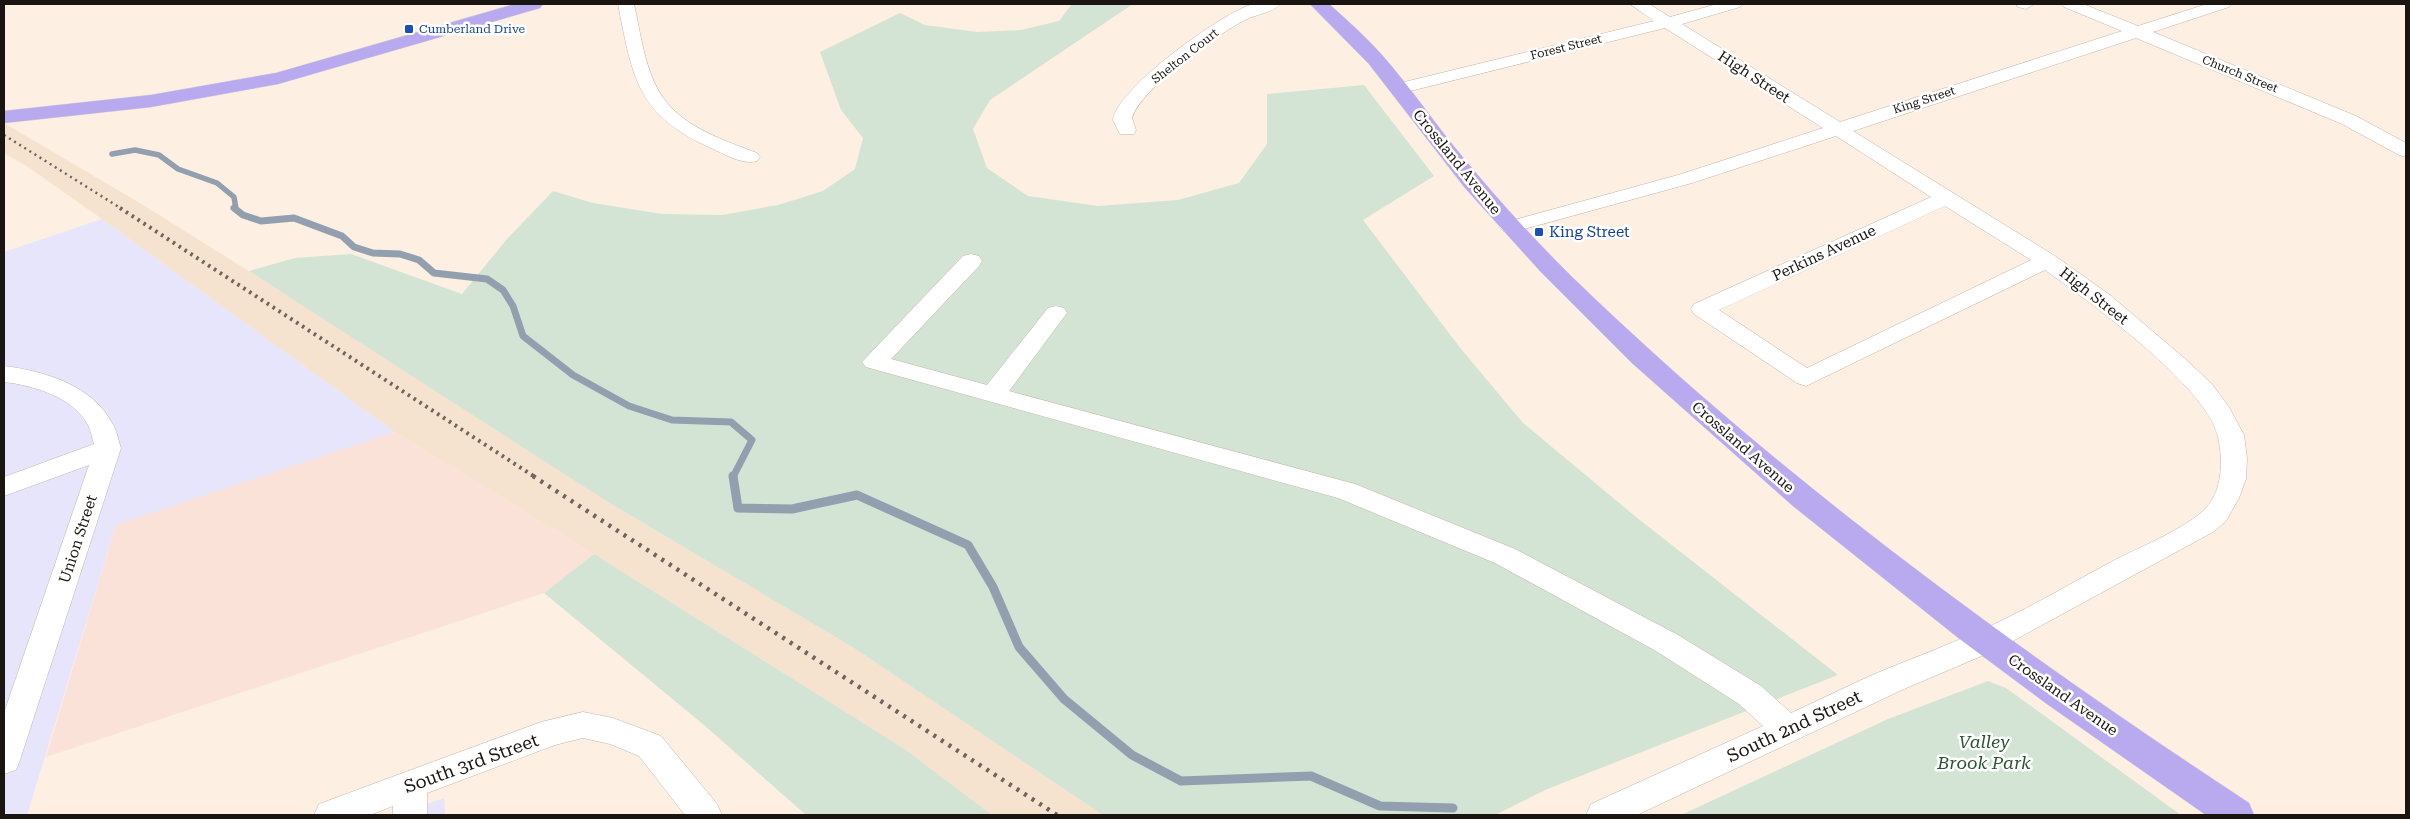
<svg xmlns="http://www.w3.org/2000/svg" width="2410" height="819" font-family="'Roboto Serif',serif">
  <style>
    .commercial { fill: #e7e5fb }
    .industrial { fill: #fbe2d9 }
    .built { fill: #f5e2cf }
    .green { fill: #d3e4d5 }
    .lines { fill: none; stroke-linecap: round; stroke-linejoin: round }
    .stream-far2 { stroke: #919faf; stroke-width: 5.5 }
    .stream-far1 { stroke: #919faf; stroke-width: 7 }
    .stream { stroke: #919faf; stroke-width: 9 }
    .minor-casing { stroke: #c2b5a9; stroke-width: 1 }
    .major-casing { stroke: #d6d5d4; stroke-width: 1 }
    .minor { fill: #fff; fill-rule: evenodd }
    .major { fill: #b9a9ef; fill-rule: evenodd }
    .rail-far2 { stroke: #6d645d; stroke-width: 2.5; stroke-dasharray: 2 4; stroke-linecap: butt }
    .rail-far1 { stroke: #6d645d; stroke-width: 4; stroke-dasharray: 2.5 4.5; stroke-linecap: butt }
    .rail { stroke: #6d645d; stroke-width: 4.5; stroke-dasharray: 3 6; stroke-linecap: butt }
    .transit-dot { fill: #1a4fb4; stroke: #fff; stroke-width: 2 }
    .labels { text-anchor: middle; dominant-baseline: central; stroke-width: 5; stroke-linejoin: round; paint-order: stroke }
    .far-transit-label { font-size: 12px; fill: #164399; stroke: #fff; text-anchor: start }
    .far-street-label { font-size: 12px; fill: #1a1511; stroke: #fff }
    .street-label { font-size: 15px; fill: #1a1511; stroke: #fff }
    .transit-label { font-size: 15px; fill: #164399; stroke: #fff; text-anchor: start }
    .near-street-label { font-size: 18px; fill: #1a1511; stroke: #fff }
    .near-park-label { font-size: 18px; font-style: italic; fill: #2a5333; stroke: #fff }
  </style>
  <rect width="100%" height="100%" fill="#fdefe2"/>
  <path class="commercial" d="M102,219L395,432L116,525L27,815H4V252Z
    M444,798L445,815H398Z"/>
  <path class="industrial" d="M395,432L594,554L544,593L46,757L116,525Z"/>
  <path class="built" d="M4,123L143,205L367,345L608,502L854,648L1103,815H992L906,750L594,554L395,432L102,219L28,167L4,153Z"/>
  <path class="green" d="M1072,4H1133L990,100L973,129L987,168L1028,196L1098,206L1178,200L1239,183L1267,144V94L1364,85L1434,176L1363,220L1461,349L1523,423L1636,517L1838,675L1545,790L1495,815H1103L854,648L608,502L249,271L295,258L351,254L462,294L507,239L553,191L593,203L662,214L722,215L778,205L823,191L855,169L863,138L841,110L820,52L900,13L925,25L977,32L1021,30L1059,21Z
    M594,554L906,750L992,815H806L704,725L544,593Z
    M1988,681L2006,688L2181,815H1681L1888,719Z"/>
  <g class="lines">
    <path class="stream-far2" d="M112,154L135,150L159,155L178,169L217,183L234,197L236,209"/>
    <path class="stream-far1" d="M234,208L243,215L261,221L294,218L342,236L354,247L373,253L400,254L419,260L434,273L487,279L503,290L513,306L523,336L573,375L629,406L672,420L731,422L752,440L733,477"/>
    <path class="stream" d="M733,476L738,508L792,509L857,495L968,545L993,587L1019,647L1064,699L1132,755L1181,781L1311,776L1380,806L1453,808"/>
    <defs>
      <path id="minor" d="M618,4H634C641,35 645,73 664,99C685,128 726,141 757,153L760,157L757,161C743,165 726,155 713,149C637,115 633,80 618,4Z
        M1280,4C1275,12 1254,15 1245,20C1218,34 1140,89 1132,118L1136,130L1134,134H1120L1113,120C1116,89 1223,12 1253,4C1261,2 1272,3 1280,4Z
        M1630,4H1649L1670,17L1717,4H1742L1740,7L1682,24L1840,122L2122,31L2064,7L2062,4H2083L2138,26L2207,4H2231L2229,7L2153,32L2356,116L2406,143V157L2399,155L2342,124L2136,38L1853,131L2055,256L2110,295L2183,357L2211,383L2229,407L2244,435L2247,458L2246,479L2239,498L2226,521L2213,532L1998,649L1904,689L1637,815H1586L1591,804L1763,726L1739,704L1656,651L1495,563L1338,498L866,367L862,362L963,256L971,254L979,256L982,261L979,266L891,359L987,385L1048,308L1056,306L1064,308L1067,313L1009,391L1355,484L1515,549L1678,635L1761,686L1791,713C1822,699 1853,683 1884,670C1914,658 1945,646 1975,633C2021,613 2066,586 2111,562C2137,548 2186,529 2206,508C2223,490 2223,459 2218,437C2208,387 2087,300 2045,270L1806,386L1797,383L1694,314L1691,309L1694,304L1931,197L1836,136L1692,183L1517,231L1510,233L1503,231L1499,227L1503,223L1678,175L1823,128L1665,28L1398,94L1392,93L1389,89L1392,85L1654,21ZM1945,206L2031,260L1807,368L1719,310Z
        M2016,4H2034L2026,9L2018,7Z
        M4,366C44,371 92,385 112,423C117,430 118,440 121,448L20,760L16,770L4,774V713L89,465L4,496V477L94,444C92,438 91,431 88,425C74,397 32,385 4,382Z
        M583,712L613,718L661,736L717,804L722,815H685L639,756L610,744L583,738L555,745L427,793V815H393V806L370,815H314L319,804L541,722Z"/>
      <path id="major" d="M515,4H543L540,8L278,84L151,107L4,123V111L151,95L276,73Z
        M1310,4H1329C1347,20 1366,37 1382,55C1412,89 1437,127 1466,161C1499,201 1534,239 1570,275C1777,476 2009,645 2249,803L2254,815H2206L2047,704L1961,640L1793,506L1632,363L1540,271L1465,188L1369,64Z"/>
    </defs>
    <use href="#minor" class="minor-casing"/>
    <use href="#major" class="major-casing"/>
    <use href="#minor" class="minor"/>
    <use href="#major" class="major"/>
    <path class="rail-far2" d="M4,135L122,209"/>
    <path class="rail-far1" d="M120,208L535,477"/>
    <path class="rail" d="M533,476L1057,815"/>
  </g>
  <g class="transit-dot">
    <rect x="404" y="24" width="10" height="10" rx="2.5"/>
    <rect x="1534" y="227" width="10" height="10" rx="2.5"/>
  </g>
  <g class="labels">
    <g class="far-transit-label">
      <text x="419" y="29">Cumberland Drive</text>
    </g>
    <g class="far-street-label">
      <text transform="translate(1566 47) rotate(-14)">Forest Street</text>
      <text transform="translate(1185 56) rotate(-38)">Shelton Court</text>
      <text transform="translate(2240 74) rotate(22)">Church Street</text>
      <text transform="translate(1924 100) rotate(-18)">King Street</text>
    </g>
    <g class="street-label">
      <text transform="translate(1754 77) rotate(33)">High Street</text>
      <text transform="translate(1457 162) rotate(51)">Crossland Avenue</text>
      <text transform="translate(1824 253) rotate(-25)">Perkins Avenue</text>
      <text transform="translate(2094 296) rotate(38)">High Street</text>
      <text transform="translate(1743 447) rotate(41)">Crossland Avenue</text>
      <text transform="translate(78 539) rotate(-72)">Union Street</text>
      <text transform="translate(2063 695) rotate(35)">Crossland Avenue</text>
    </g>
    <g class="transit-label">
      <text x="1549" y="232">King Street</text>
    </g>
    <g class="near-street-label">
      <text transform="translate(1794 726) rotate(-25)">South 2nd Street</text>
      <text transform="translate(471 763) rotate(-20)">South 3rd Street</text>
    </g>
    <g class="near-park-label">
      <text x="1984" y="741">Valley<tspan x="1984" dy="21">Brook Park</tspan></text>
    </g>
  </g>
  <rect width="2410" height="819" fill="none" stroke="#1a1511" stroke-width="10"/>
</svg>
